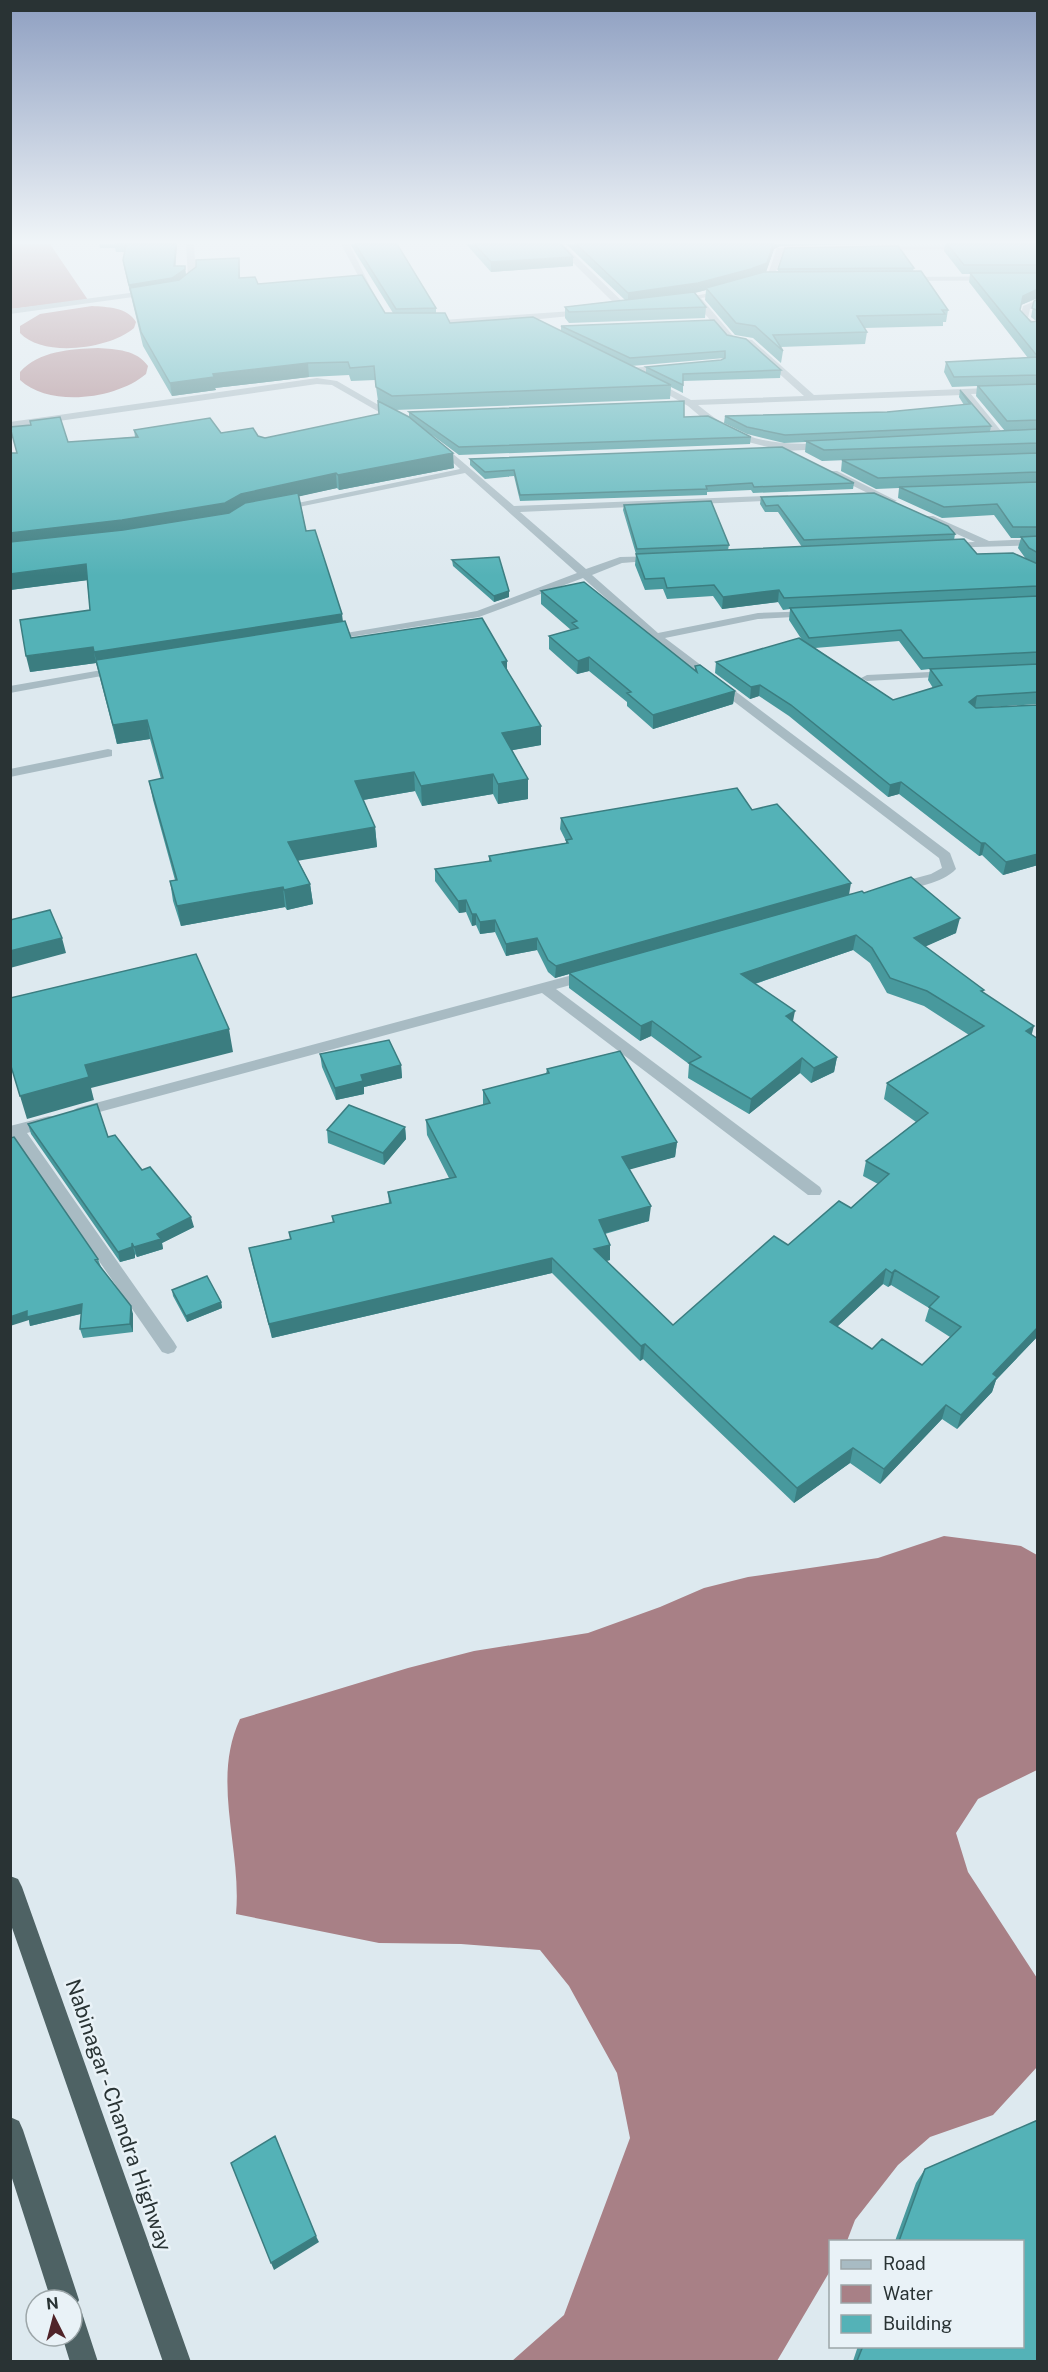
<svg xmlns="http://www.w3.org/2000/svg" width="1048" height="2372" font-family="'Public Sans',sans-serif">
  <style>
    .water { fill: #a88086 }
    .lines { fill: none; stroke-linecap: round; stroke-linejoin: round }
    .service { fill: #a8bbc3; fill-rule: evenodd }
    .minor { fill: #a8bbc3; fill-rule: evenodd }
    .trunk { fill: #4e6264; fill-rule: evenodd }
    .wall { fill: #48999d; fill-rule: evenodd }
    .shaded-wall { fill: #3b7d80 }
    .building { fill: #54b2b7; stroke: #3b7d80; stroke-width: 1.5; fill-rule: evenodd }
    .labels { text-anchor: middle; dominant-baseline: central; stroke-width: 5; stroke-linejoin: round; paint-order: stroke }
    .near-street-label { font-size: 21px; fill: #293334; stroke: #e9f2f7 }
  </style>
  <rect width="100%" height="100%" fill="#dde9ef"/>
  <path class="water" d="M11,244H50L88,300L11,309Z
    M92,306C107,307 127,307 136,322L134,328C110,349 43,358 20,333V326L40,314Z
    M98,348C116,349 137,350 148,366L146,374C117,399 50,408 20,380V372C39,351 70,349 98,348Z
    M944,1536L1021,1546L1037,1555V1770L978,1799L956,1833L968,1872L1037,1978V2067L993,2115L930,2137L898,2165L855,2220L847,2241L830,2242V2271L777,2361H512L564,2315L630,2138L617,2073L569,1986L540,1950L461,1944L379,1943L236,1914C242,1849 211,1781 240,1719L408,1668L474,1651L588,1633L660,1607L704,1588L748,1577L878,1558Z"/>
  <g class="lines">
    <path class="service" d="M108,749L112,750V756L10,777V769Z"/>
    <path class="minor" d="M186,244H194L196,278L180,288L177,284L188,277Z
      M341,244H349L375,296L368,294Z
      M554,244H563L627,306V310L609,312V308L618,307Z
      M970,245L967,249L879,250L875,248L879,246Z
      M777,248H805L809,250L783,252L774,277L751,285V281L768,274Z
      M1038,276V280L903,281L899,279L903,277Z
      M152,290L155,294L10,314V309Z
      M727,290L730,294L701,298L734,337L752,340L814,395L1038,386V392L971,394L1006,437L1001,440H984V436L994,435L962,395L698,405C741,441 771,446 826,443L831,446L826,449L784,451L740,440L713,427L688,406L646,382L653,380L691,400L804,396L746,344L728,341L693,300L675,302L671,300Z
      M1038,300V305L1030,309L1028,318L1038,325V330L1029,329L1020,318L1023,306Z
      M587,310L590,314L530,320L544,328L541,333L519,321L429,325L425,323L429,321Z
      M672,365V369L669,370L628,374L624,371L628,368Z
      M317,378L337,381L401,418L393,420L332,385L317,384L10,428V422Z
      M438,441L514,506L788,495L789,497L784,500L520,512L586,569L620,557L660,556V560L622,563L592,575L658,633L758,613L816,611V615L812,616L758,619L665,638L950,853L956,869C942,884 914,887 895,892L890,891V885L931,874L942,868L939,858L652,639L583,578L479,617L324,641L322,639L328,636L477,611L577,573L465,473L279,511L274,508L460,469L435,446L433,444Z
      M831,471H837L897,501L888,503L831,475Z
      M925,516H933L989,541L1038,539V545L942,548L941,546L946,543L975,542L925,520Z
      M119,667L125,670L123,672L10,693V686Z
      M950,671L954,672V676L867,681L861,678L867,675Z
      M591,970L598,975L596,978L556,989L820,1187L822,1191L820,1195H808L542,993L77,1118L69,1113L77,1108Z
      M49,1116L55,1117L57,1121L55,1125L27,1133L174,1342L177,1347L174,1352L168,1354L162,1352L13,1137H10V1126Z"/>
    <path class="trunk" d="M10,1876L18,1879L22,1887L191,2362H163L10,1922Z
      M10,2117L19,2121L23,2130L79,2300L74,2310L82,2313L98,2362H70L62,2336H72V2300H51L10,2172Z"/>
  </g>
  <path class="wall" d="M99,244H177L175,266H185L186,275L239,258L240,278L258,284L385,313H393L350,244H397L436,308V313L450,323L561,331V326L727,335L781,370L780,378L683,381V393L671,387L670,399L395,410L409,417V412L684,417L751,437L750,444L459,455L432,435L454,468L339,490L337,488L299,496L306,531L343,622L351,638L507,661V669L541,745L512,750L528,779V799L498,804L493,794L422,806L415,791L363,800L375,827L377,847L298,860L310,884L313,904L287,910L285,907L181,926L173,901L170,881L175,880L153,800L149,781L161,779L150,739L117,744L96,663L30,672L90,610L87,580L10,590V453H17L10,427L68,442L135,437L134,430L221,433L258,436L265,438L379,414L378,401L375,380L351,381L349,375L309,377L215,388L216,390L172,396L143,346L124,267L123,260L125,252H116L115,248H100ZM725,358L721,360L646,367V373L631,366Z
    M466,244H561L573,266L491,272Z
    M566,244H873L780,246L774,249L766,272L778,271V269L914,268L913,271L948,310L946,322H943V326L864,328L867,332L865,344L780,347L783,351L781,363L753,338L735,335L705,300L706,290L695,293L706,307L705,318L569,323L565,318V307L625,300Z
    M945,244H1038V298L1021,305L1020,310L1031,322L1036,321L1031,317L1034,301L1038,299V704L976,708L1038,865L1003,875L982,855L979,856L899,794L888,797L789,716L759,696L750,699L715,673L716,662L802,640L789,620L790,609L783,610L778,602L722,609L713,596L667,599L663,589L645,590L635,565L636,554L623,510L624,505L729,545L728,550L802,547L778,512H765L760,504L761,497L955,534L954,540L977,554L1026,559L1018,548L1021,538H1011L994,515L942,518L898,498L899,488L876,489L841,471L842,460L923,457L822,461L805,452L806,442L784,443L747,434L724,423L725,416L887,412L964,405L959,397L960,390L991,426L990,432L1005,431L976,396L977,386L952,387L944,372L946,362L1028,358L969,282L970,274H962L944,251ZM899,641L921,670L930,669L928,680L933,688L893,700L815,648Z
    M470,459L854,483L853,489L753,493L751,490L707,492V495L520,501L514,476L485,479L470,465Z
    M452,560L509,591V597L494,602L453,566Z
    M541,591L695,670V666L735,691L733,704L653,729L627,706V702L589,671L577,674L549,649V636L571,630L541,604Z
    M752,810L849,894L864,893L956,933L925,946L983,992L1032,1035L1038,1039V1336L996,1380L992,1392L957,1429L942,1419L880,1484L850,1463L794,1503L643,1359L640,1361L552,1273L272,1338L252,1263L249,1248L290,1239L289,1232L333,1223L332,1216L389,1203L388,1192L449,1178L427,1135L426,1120L483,1105V1090L546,1074L547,1069L677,1142L675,1157L629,1169L649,1221L605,1234L610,1260L606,1261L673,1325L788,1245L851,1208L878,1184L863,1176L866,1161L916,1122L884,1099L887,1083L969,1035L924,1006L887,993L870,963L853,950L755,984L793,1022L837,1057L834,1072L811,1083L800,1073L749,1114L688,1078L689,1064L651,1036L640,1041L569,988V974L555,978L548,972L537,950L506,956L495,932L480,934L476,925L472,926L466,912L459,913L435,881V869L489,862V856L566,843V841L560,829L561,818ZM883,1284L888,1287L891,1285L929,1308L925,1321L950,1337L922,1365L872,1349L837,1327Z
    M320,1054L401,1065L402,1078L364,1087V1094L336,1100L322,1067Z
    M28,1124L108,1137L142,1170L194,1227L162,1243L163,1249L137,1257L135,1254V1258L120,1262L31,1134Z
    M405,1127L406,1139L384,1165L328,1143L327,1130Z
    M98,1259L101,1267L133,1314V1332L83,1338L80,1329L81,1314L30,1326L29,1320Z
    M172,1290L221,1302L222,1308L187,1322L173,1296Z
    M1038,2120V2361H853L858,2346H1023V2241H895L916,2183L925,2169Z"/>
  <path class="shaded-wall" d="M176,244H177L175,273L174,266Z
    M773,244H780V246L774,249L766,272L706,288V290L698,292L628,302V293Z
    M573,257V266L491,272V262Z
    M185,269L186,276L173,285L130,292L129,285Z
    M1038,289L1037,298L1021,305L1023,296Z
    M308,363L309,377L215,388L216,390L172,396L170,383L213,374Z
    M453,453L454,468L339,490L338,475Z
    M336,473L337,488L243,509L227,518L10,549V533L241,494Z
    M86,564L89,580L10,590V574Z
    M779,590L778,602L722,609L723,597Z
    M509,591V597L494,602V596Z
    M342,614L344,630L96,660L98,668L94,652Z
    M93,647L96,663L30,672L26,656Z
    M589,657V671L577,674L578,661Z
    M507,661V679L502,662Z
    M760,685L759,696L750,699L751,687Z
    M735,691L733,704L653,729V715Z
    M977,696L975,708L969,702Z
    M147,720L150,739L117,744L113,725Z
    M541,726V745L502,752V733Z
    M414,772L415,791L357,801L355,781Z
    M493,774V794L422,806L421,786Z
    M528,779V799L498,804V784Z
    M901,782L899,794L888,797L890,785Z
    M375,827L377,847L291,862L288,842Z
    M981,843H985L982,855L979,856Z
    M1038,854V865L1003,875L1006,862Z
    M851,883L849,895L555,978L556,966Z
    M310,884L313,904L287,910L284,890Z
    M283,887L285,907L181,926L177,906Z
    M466,900V912L459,913L458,901Z
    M472,914H476V925L472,926Z
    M960,918L956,933L911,953L914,938Z
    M495,920V932L480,934V922Z
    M856,935L853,950L739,989L741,974Z
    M62,938L66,953L10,968V951Z
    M537,938V950L506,956V944Z
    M795,1011L792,1026L786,1016Z
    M652,1021L651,1036L640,1041L641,1026Z
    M1034,1026L1030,1041L1026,1031Z
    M229,1029L233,1052L91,1088L94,1100L27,1119L20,1096L85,1065Z
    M837,1057L834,1072L811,1083L814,1068Z
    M802,1058L800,1073L749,1114L751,1099Z
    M401,1065L402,1078L364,1087V1094L336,1100L335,1088L361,1075Z
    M405,1127L406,1139L384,1165L383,1153Z
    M677,1142L675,1157L621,1172L622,1157Z
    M651,1206L649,1221L598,1235L599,1220Z
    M191,1217L194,1227L162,1243L163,1249L137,1257L134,1247L157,1234Z
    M132,1243L135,1254V1258L120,1262L118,1252Z
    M610,1245V1260L593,1264L594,1249Z
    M552,1258V1273L272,1338L269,1324Z
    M886,1269L883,1284L827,1336L830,1322Z
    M895,1270L891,1285L888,1287L892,1273Z
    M221,1302L222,1308L187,1322L186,1316Z
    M82,1304L84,1313L30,1326L29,1320L10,1326V1317L27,1311Z
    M131,1306L133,1314V1332L130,1324Z
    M1038,1327V1336L996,1380L992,1392L957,1429L961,1415L993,1374Z
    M645,1344L643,1359L640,1361L641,1346Z
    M946,1405L942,1419L880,1484L884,1469Z
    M853,1448L850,1463L794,1503L797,1488Z
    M316,2236L319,2242L274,2270L271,2263Z"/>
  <path class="building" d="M115,244H176L174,266H185V269L172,278L129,285L123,260L126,245H115Z
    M355,244H397L436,308L396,309Z
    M474,244H561L573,257L491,262Z
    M576,244H773L767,263L751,269L698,283L628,293Z
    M947,244H1038V265H964Z
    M898,246L914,268L778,269L785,248Z
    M239,258V278L255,277L258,284L362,275L385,313H445L450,323L533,317L671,385L392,396L376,387L374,366L350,368L348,362L308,363L213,374L214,377L170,383L141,332L130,288L179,280L196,267V260Z
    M921,271L948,310H942L945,314L857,316L867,332L773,335L783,351L755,326L736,323L706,288L764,272Z
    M970,273H1038V289L1023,296L1020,310L1031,322L1038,321V357Z
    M694,292L706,307L569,312L565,307Z
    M1038,299V311L1032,308L1034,301Z
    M714,320L727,335L746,339L781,370L683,374V385L646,367L721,360L725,358V351L630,358L561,326Z
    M1038,357V375L954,377L946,362Z
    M1038,384V420L1007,421L978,386Z
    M960,390L991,426L785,435L747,427L725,416L887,412L970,404Z
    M378,401L409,417L453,453L338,475L336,473L241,494L225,503L122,520L10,533V453H17L10,427L31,425L30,421L60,417L68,442L138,437L134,430L210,418L221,433L253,428L258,436L265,438L379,414Z
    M684,401V417L708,416L751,437L459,447L409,412Z
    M1038,429V443L824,450L806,441Z
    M782,447L854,483L754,487L752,483L706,486L707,489L520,495L514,470L485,472L470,459Z
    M1038,453V472L878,478L842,460Z
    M1038,482V527H1013L997,504L944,507L899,487Z
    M298,493L306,531L315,530L342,614L94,652L93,647L26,656L20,620L90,610L86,564L10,574V542L123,530L229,513L245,503Z
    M874,493L948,526L955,534L804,540L778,505L766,506L761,497Z
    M711,501L729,545L637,549L624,505Z
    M1038,536V553L1029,548L1021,537Z
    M964,539L977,554L1013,553L1038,564V586L784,598L779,590L723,597L714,585L667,588L664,578L645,579L636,554Z
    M499,557L509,591L494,596L452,560Z
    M584,582L697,672L695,666L700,665L735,691L653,715L627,693L631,692L589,657L578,661L549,636L578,628L572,623L577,621L541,591Z
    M1038,596V652L923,658L901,630L809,638L790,608Z
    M482,618L507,661L502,662L541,726L502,733L528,779L498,784L493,774L421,786L414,772L355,781L375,827L288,842L310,884L284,890L283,887L177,906L170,881L177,880L149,781L163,778L147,720L113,725L96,660L345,621L351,638Z
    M799,638L893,700L942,685L930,669L1038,664V692L977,696L969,702L976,708L1038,705V854L1006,862L985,843H981L901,782L890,785L791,705L760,685L751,687L716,662Z
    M737,788L752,810L777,804L851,883L556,966L548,960L537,938L506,944L495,920L480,922L476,914H472L466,900L458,901L435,869L491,861L489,856L568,843L566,840L572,839L561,818Z
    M911,877L960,918L914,938L984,990L981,991L1034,1026L1026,1031L1038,1039V1327L993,1374L997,1377L961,1415L946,1405L884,1469L853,1448L797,1488L645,1344L641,1346L552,1258L269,1324L249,1248L291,1239L289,1232L334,1222L332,1216L391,1203L388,1192L456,1177L426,1120L490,1103L483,1090L549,1073L547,1069L620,1051L677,1142L622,1157L651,1206L599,1220L610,1245L594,1249L673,1325L774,1236L788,1245L839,1201L851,1208L889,1174L866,1161L928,1113L887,1083L984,1026L927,991L890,978L872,948L856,935L741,974L795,1011L786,1016L837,1057L814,1068L802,1058L751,1099L689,1063L701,1057L652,1021L641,1026L569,973L862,891L864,893ZM886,1269L892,1273L895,1270L939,1297L929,1307L961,1327L922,1365L882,1339L872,1349L830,1322Z
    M50,910L62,938L10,951V920Z
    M196,954L229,1029L85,1065L89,1077L20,1096L10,1063V998Z
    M389,1040L401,1065L361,1075L363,1081L335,1088L320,1054Z
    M97,1104L108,1137L115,1135L142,1170L150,1167L191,1217L157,1234L161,1239L134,1247L132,1243V1247L118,1252L28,1124Z
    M349,1105L405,1127L383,1153L327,1130Z
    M14,1137L98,1259L95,1260L131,1306L130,1324L80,1329L82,1304L27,1317V1311L10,1317V1138Z
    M207,1276L221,1302L186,1316L172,1290Z
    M1038,2120V2361H857L863,2346H1023V2241H899L925,2169Z
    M275,2136L316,2236L271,2263L231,2163Z"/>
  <linearGradient id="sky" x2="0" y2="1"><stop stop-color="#8e9fc1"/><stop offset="0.42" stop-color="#f0f5f8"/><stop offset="1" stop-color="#f0f5f8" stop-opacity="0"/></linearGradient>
  <rect width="1048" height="576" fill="url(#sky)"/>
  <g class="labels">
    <g class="near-street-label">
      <text transform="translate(119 2115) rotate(71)">Nabinagar - Chandra Highway</text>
    </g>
  </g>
  <rect width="1048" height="2372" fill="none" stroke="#293334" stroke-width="24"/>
  <rect x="829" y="2240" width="195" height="108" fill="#e9f2f7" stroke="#9ca6a9" stroke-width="1.5"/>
  <rect x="841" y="2260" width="30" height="9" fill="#a8bbc3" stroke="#9ca6a9" stroke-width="1.5"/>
  <text x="883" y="2270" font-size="18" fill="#293334">Road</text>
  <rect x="841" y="2285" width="30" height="18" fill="#a88086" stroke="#9ca6a9" stroke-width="1.5"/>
  <text x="883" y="2300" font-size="18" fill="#293334">Water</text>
  <rect x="841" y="2315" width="30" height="18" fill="#54b2b7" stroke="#9ca6a9" stroke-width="1.5"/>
  <text x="883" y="2330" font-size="18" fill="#293334">Building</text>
  <g transform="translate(54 2318) rotate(354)"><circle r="28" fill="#e9f2f7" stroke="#9ca6a9" stroke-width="1.5"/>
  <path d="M0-4.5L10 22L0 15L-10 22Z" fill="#502429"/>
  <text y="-9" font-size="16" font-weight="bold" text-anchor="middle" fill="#293334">N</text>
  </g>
</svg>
